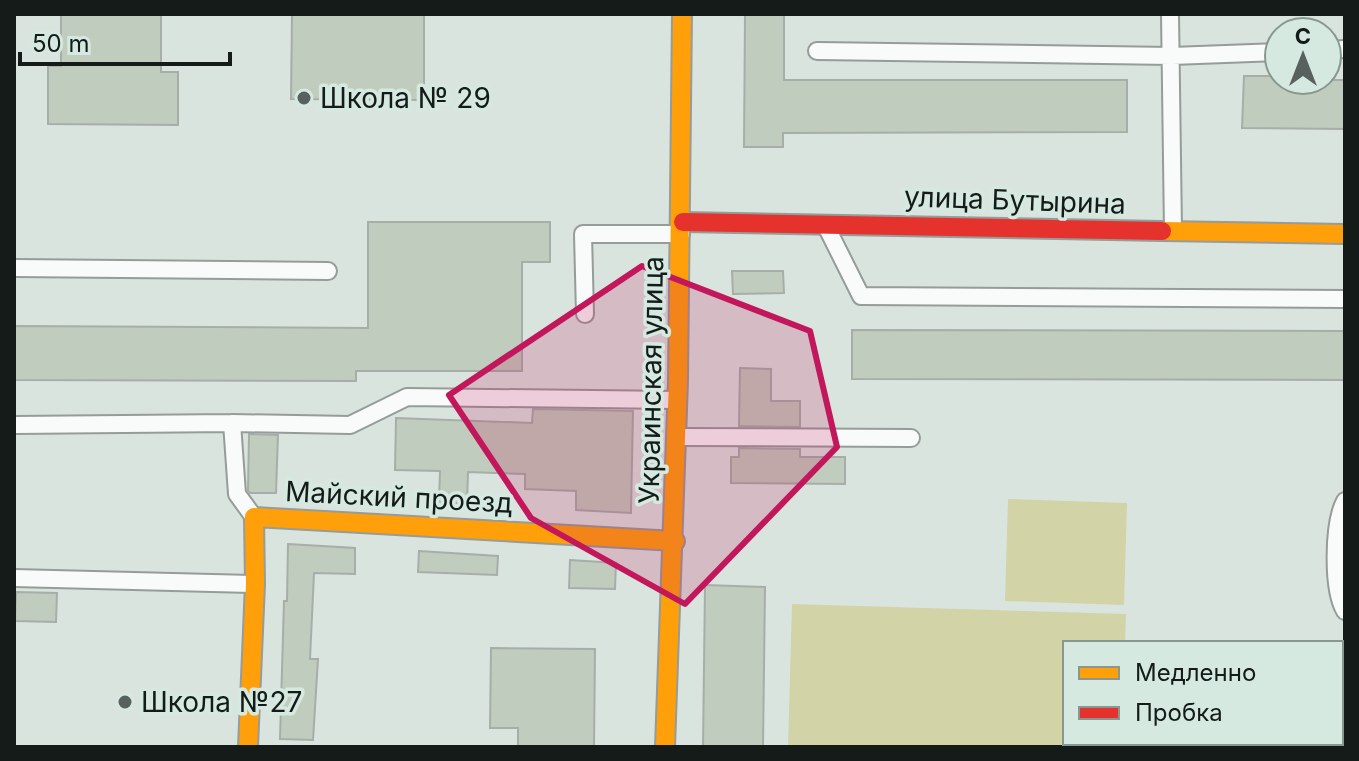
<svg xmlns="http://www.w3.org/2000/svg" width="1359" height="761" font-family="Inter,sans-serif">
  <style>
    .green { fill: #d3d3a8 }
    .building { fill: #c0ccbd; stroke: #a7aea9; stroke-width: 2 }
    .lines { fill: none; stroke-linecap: round; stroke-linejoin: round }
    .lane-casing { stroke: #959c99; stroke-width: 20 }
    .slow-casing { stroke: #959c99; stroke-width: 22 }
    .jam-casing { stroke: #959c99; stroke-width: 22 }
    .lane { stroke: #f9fbfa; stroke-width: 16 }
    .slow { stroke: #ff9f0a; stroke-width: 18 }
    .jam { stroke: #e5322d; stroke-width: 18 }
    .marked { fill: #c2185b; fill-opacity: 0.2; stroke: #c2185b; stroke-width: 6; stroke-linejoin: round }
    .poi-dot { fill: #59615e; stroke: #d5e9e0; stroke-width: 3 }
    .labels { text-anchor: middle; dominant-baseline: central; stroke-width: 7; stroke-linejoin: round; paint-order: stroke }
    .poi-label { font-size: 28px; fill: #141b18; stroke: #d5e9e0; text-anchor: start }
    .street-label { font-size: 28px; fill: #141b18; stroke: #d5e9e0 }
  </style>
  <rect width="100%" height="100%" fill="#dae4df"/>
  <path class="green" d="M1008,499L1127,503L1124,605L1005,601Z
    M792,604L1126,614L1125,643H1065V743H1122V747H788Z"/>
  <path class="building" d="M61,14H161V72H178V125L48,124V66H61Z
    M292,14H424V100L291,99Z
    M745,14H784V80H1127V132L783,133V147H744Z
    M1244,76H1279V80H1345V129L1242,128Z
    M368,222H550V262H522V371H356V381L14,380V326L368,328Z
    M732,271H783L784,293L733,294Z
    M852,330L1345,331V380L852,379Z
    M740,368L771,369V401H800V427L739,426Z
    M533,409L633,411L631,513L576,510V491L525,489V474L468,472L467,504L439,502L440,471L395,470L396,418L532,423Z
    M249,434L278,435L276,493H250L248,490Z
    M739,448L800,449V457H845V484L731,483V457H739Z
    M288,544L355,548V574L314,573L310,659H318L313,740L280,739L284,601H287Z
    M419,551L498,556L497,575L418,572Z
    M570,560L616,563L615,589L569,588Z
    M705,585L765,587L763,747H703Z
    M16,592L57,593L56,622L15,621Z
    M491,648L595,649L594,747H518V728H490Z"/>
  <g class="lines">
    <defs>
      <path id="lane" d="M1170,14L1173,231
        M1327,50L1345,49
        M817,51L1172,56L1279,52
        M826,226L861,296L1345,299
        M14,268L328,271
        M585,314L583,234H681
        M232,423L237,494L253,516
        M14,425L232,423L350,425L407,397L677,400
        M679,437L911,438
        M1345,501C1333,523 1332,590 1345,611
        M14,578L252,584
        M1142,747V745"/>
      <path id="slow" d="M1162,231L1345,234
        M248,747L255,584L254,517L675,541
        M665,747L678,381L682,14"/>
      <path id="jam" d="M683,222L1162,231"/>
    </defs>
    <use href="#lane" class="lane-casing"/>
    <use href="#slow" class="slow-casing"/>
    <use href="#jam" class="jam-casing"/>
    <use href="#lane" class="lane"/>
    <use href="#slow" class="slow"/>
    <use href="#jam" class="jam"/>
  </g>
  <path class="marked" d="M642,266L810,331L837,447L685,604L531,518L449,395Z"/>
  <g class="poi-dot">
    <circle cx="304" cy="98" r="8"/>
    <circle cx="125" cy="702" r="8"/>
  </g>
  <g class="labels">
    <g class="poi-label">
      <text x="320" y="98">Школа № 29</text>
      <text x="141" y="702">Школа №27</text>
    </g>
    <g class="street-label">
      <text transform="translate(1015 200) rotate(2)">улица Бутырина</text>
      <text transform="translate(651 380) rotate(-89)">Украинская улица</text>
      <text transform="translate(399 497) rotate(3)">Майский проезд</text>
    </g>
  </g>
  <rect width="1359" height="761" fill="none" stroke="#141b18" stroke-width="32"/>
  <rect x="1063" y="641" width="280" height="104" fill="#d5e9e0" stroke="#889790" stroke-width="2"/>
  <rect x="1079" y="667" width="40" height="12" fill="#ff9f0a" stroke="#889790" stroke-width="2"/>
  <text x="1135" y="681" font-size="24" fill="#141b18">Медленно</text>
  <rect x="1079" y="707" width="40" height="12" fill="#e5322d" stroke="#889790" stroke-width="2"/>
  <text x="1135" y="721" font-size="24" fill="#141b18">Пробка</text>
  <g transform="translate(1303 56)"><circle r="38" fill="#d5e9e0" stroke="#889790" stroke-width="2"/>
  <path d="M0-6L14 30L0 20L-14 30Z" fill="#59615e"/>
  <text y="-12" font-size="22" font-weight="bold" text-anchor="middle" fill="#141b18">С</text>
  </g>
  <path d="M20 52v12h210v-12" fill="none" stroke="#141b18" stroke-width="4"/>
  <text x="32" y="52" font-size="24" fill="#141b18" stroke="#d5e9e0" stroke-width="6" paint-order="stroke">50 m</text>
</svg>
